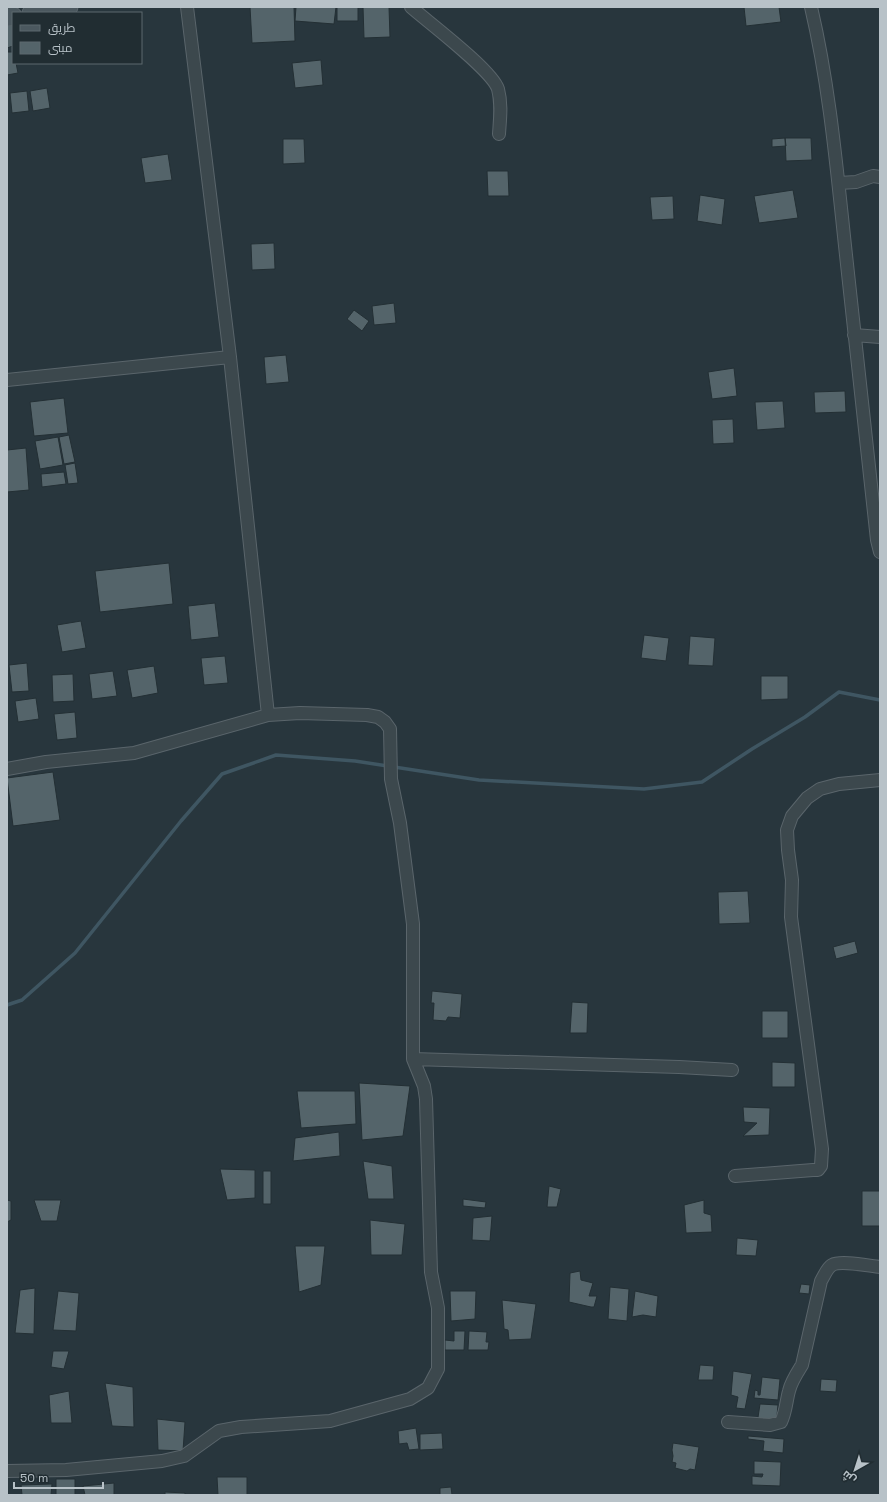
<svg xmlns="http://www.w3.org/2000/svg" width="887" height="1502" font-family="'Space Grotesk',Cairo,sans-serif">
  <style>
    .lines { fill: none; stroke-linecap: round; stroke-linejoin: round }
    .stream { stroke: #3f5662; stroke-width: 3.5 }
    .building { fill: #54646a; stroke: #232f34 }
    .street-casing { stroke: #5a656b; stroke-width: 14 }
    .secondary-casing { stroke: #5a656b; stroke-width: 19 }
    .street { stroke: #3c484d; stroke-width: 12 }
    .secondary { stroke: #4b585f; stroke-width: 17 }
  </style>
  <rect width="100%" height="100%" fill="#28363d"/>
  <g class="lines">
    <path class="stream" d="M7,1005L22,1000L75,953L181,821L222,774L276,755L355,761L479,780L644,789L702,782L752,749L805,717L839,692L880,700"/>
  </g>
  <path class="building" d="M250,7H294L295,41L252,43Z
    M296,7H336L334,24L295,21Z
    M337,7H358V21H337Z
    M363,7H389L390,37L364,38Z
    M744,7H779L781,22L746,26Z
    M13,23V46L7,48V24Z
    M7,52H13V63H16L18,73L7,75Z
    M321,60L323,85L295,88L292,63Z
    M47,88L50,108L33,111L30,91Z
    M27,91L29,111L12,113L10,93Z
    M785,138L786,146L772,147V139Z
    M785,138H811L812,160L786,161Z
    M283,139H304L305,163L283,164Z
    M168,154L172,180L145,183L141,158Z
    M487,171H508L509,196H488Z
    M793,190L798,218L759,223L754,196Z
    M700,195L725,199L722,225L697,221Z
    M673,196L674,219L652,220L650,197Z
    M274,243L275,269L252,270L251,244Z
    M394,303L396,323L374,325L372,306Z
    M354,310L369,321L362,331L347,319Z
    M286,355L289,382L266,384L264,357Z
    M734,368L737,396L712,399L708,372Z
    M845,391L846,412L815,413L814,392Z
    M64,398L68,433L34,436L30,402Z
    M783,401L785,428L757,430L755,402Z
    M733,419L734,443L713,444L712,420Z
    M69,435L75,462L64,464L59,437Z
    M58,437L63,465L40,469L35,441Z
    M26,448L29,490L7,492V450Z
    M75,463L78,483L68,484L65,465Z
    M64,472L66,484L42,487L41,474Z
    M169,563L173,604L100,612L95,571Z
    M215,603L219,637L191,640L188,606Z
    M81,621L86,648L62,652L57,625Z
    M644,635L669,638L666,661L641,658Z
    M690,636L715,638L713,666L688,665Z
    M225,656L228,683L204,685L201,658Z
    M27,663L29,691L12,692L9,665Z
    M154,666L158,693L132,698L127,670Z
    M113,671L117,696L92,699L89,674Z
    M73,674L74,701L53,702L52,675Z
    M761,676H788V699L761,700Z
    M36,698L39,719L18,722L15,701Z
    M75,712L77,738L57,740L54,714Z
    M53,772L60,820L13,826L7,778Z
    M748,891L750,923L719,924L718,892Z
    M855,941L858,953L836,959L833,947Z
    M432,991L462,994L460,1018L448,1017L446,1021L433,1020L434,1003H431Z
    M572,1002L588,1003L587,1033H570Z
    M762,1011H788V1038H762Z
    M772,1062L795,1063V1087H772Z
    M359,1083L410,1086L403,1136L362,1140Z
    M297,1091H355L356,1124L301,1128Z
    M743,1107L770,1108L769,1135L743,1136L757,1123L744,1122Z
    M339,1132L340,1156L293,1161L295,1138Z
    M363,1161L392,1166L394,1199H368Z
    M220,1169L255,1170V1198L227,1200Z
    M263,1171H271V1204H263Z
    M549,1186L561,1189L557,1207H547Z
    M862,1191H880V1226H862Z
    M463,1199L486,1202L485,1208L463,1206Z
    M7,1200L11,1201V1220L7,1222Z
    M34,1200H61L57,1221H41Z
    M704,1200V1213L711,1215L712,1232L686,1233L684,1205Z
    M492,1216L490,1241L472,1240L473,1218Z
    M370,1220L405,1224L402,1255H371Z
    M737,1238L758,1240L756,1256L736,1255Z
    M295,1246H325L321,1285L299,1292Z
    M580,1271L581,1280L593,1283L589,1296H597L594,1307H591L569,1302L570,1273Z
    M801,1284L810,1285L809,1294L799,1293Z
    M610,1287L629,1289L627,1321L608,1319Z
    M35,1288L34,1334L15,1333L20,1290Z
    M58,1291L79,1293L76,1331L53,1330Z
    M450,1291H476L475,1319L451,1321Z
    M635,1291L658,1296L656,1317L643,1315L632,1317Z
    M502,1300L536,1304L531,1339L509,1340L508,1330L504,1329Z
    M454,1331H465L464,1350H445V1340L454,1341Z
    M469,1331L487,1332L486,1342H489L488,1350H468Z
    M53,1351H69L64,1369L51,1367Z
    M700,1365L714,1366L713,1380H698Z
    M733,1371L752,1374L745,1409L736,1408L738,1397L731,1395Z
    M762,1377L780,1379L778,1400L754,1398L755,1390L758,1391V1395H760Z
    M821,1379L837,1380L836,1392L820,1391Z
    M105,1383L133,1387L134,1427L112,1426Z
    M69,1391L72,1423H51L49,1395Z
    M760,1404L778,1405L776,1426L757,1424Z
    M157,1419L185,1422L183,1451L158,1450Z
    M416,1428L419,1449L409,1450L407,1443L399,1444L398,1431Z
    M442,1433L443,1449L420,1450V1434Z
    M748,1436L784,1439L783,1453L763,1451L764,1441L748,1439Z
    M673,1443L699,1447L695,1470L690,1469L687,1471L675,1468L676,1463L672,1462L673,1456L672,1450Z
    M754,1461L781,1462L780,1486L752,1485V1476L762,1477L763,1474H754Z
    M217,1477H247V1495H218Z
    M56,1479H75V1495H56Z
    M114,1483V1495H85L83,1486Z
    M52,1484L51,1495H22L21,1485Z
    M451,1487L452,1495H440V1488Z
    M165,1492L185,1493V1495H165Z"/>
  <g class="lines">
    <defs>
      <path id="street" d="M187,7L230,357L268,715
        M411,7C428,22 492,70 498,89C502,104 500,119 499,134
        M811,7C830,88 837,172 846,255C856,350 867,445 877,540L880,552
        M839,183L856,182L873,176L880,177
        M854,335L880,337
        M7,380L230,357
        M7,769L46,762L134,753L268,715L300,713L367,715L378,717L385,722L390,729L391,779L400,823L413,924V1059L424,1086L426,1099L431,1272L438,1308V1369L428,1388L410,1399L330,1421L241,1427L219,1431L184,1456L162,1461L66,1470L7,1471
        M413,1059L679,1067L732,1070
        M735,1176L813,1170H818L821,1166L822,1149L791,917L792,880L788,850L787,830L792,816L807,798L820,789L839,784L880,780
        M728,1422L770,1425L781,1422C786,1412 786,1402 789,1391C791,1382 797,1373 802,1365L821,1281C824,1276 827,1268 832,1265C841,1260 869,1266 880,1267"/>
      <path id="secondary" d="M31,13L69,7
        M7,17L13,16"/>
    </defs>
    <use href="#street" class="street-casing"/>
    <use href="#secondary" class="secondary-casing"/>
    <use href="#street" class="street"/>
    <use href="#secondary" class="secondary"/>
  </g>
  <rect width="887" height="1502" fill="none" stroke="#b8c2c8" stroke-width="16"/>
  <rect x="12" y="12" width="130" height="52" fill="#212d32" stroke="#5d696e"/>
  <rect x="20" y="25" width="20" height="6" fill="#4b585f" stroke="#5d696e"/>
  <text x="48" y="32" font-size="12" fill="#b8c2c8">طريق</text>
  <rect x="20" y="42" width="20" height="12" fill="#54646a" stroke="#5d696e"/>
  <text x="48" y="52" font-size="12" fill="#b8c2c8">مبنى</text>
  <g transform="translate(855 1470) rotate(219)" stroke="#212d32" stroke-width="3" paint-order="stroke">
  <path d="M0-3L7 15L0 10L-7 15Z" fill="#b8c2c8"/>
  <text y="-6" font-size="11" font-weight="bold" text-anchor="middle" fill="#b8c2c8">ش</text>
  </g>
  <path d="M14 1482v6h89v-6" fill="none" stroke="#b8c2c8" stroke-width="2"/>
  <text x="20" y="1482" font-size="12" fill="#b8c2c8" stroke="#212d32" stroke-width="3" paint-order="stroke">50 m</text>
</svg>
